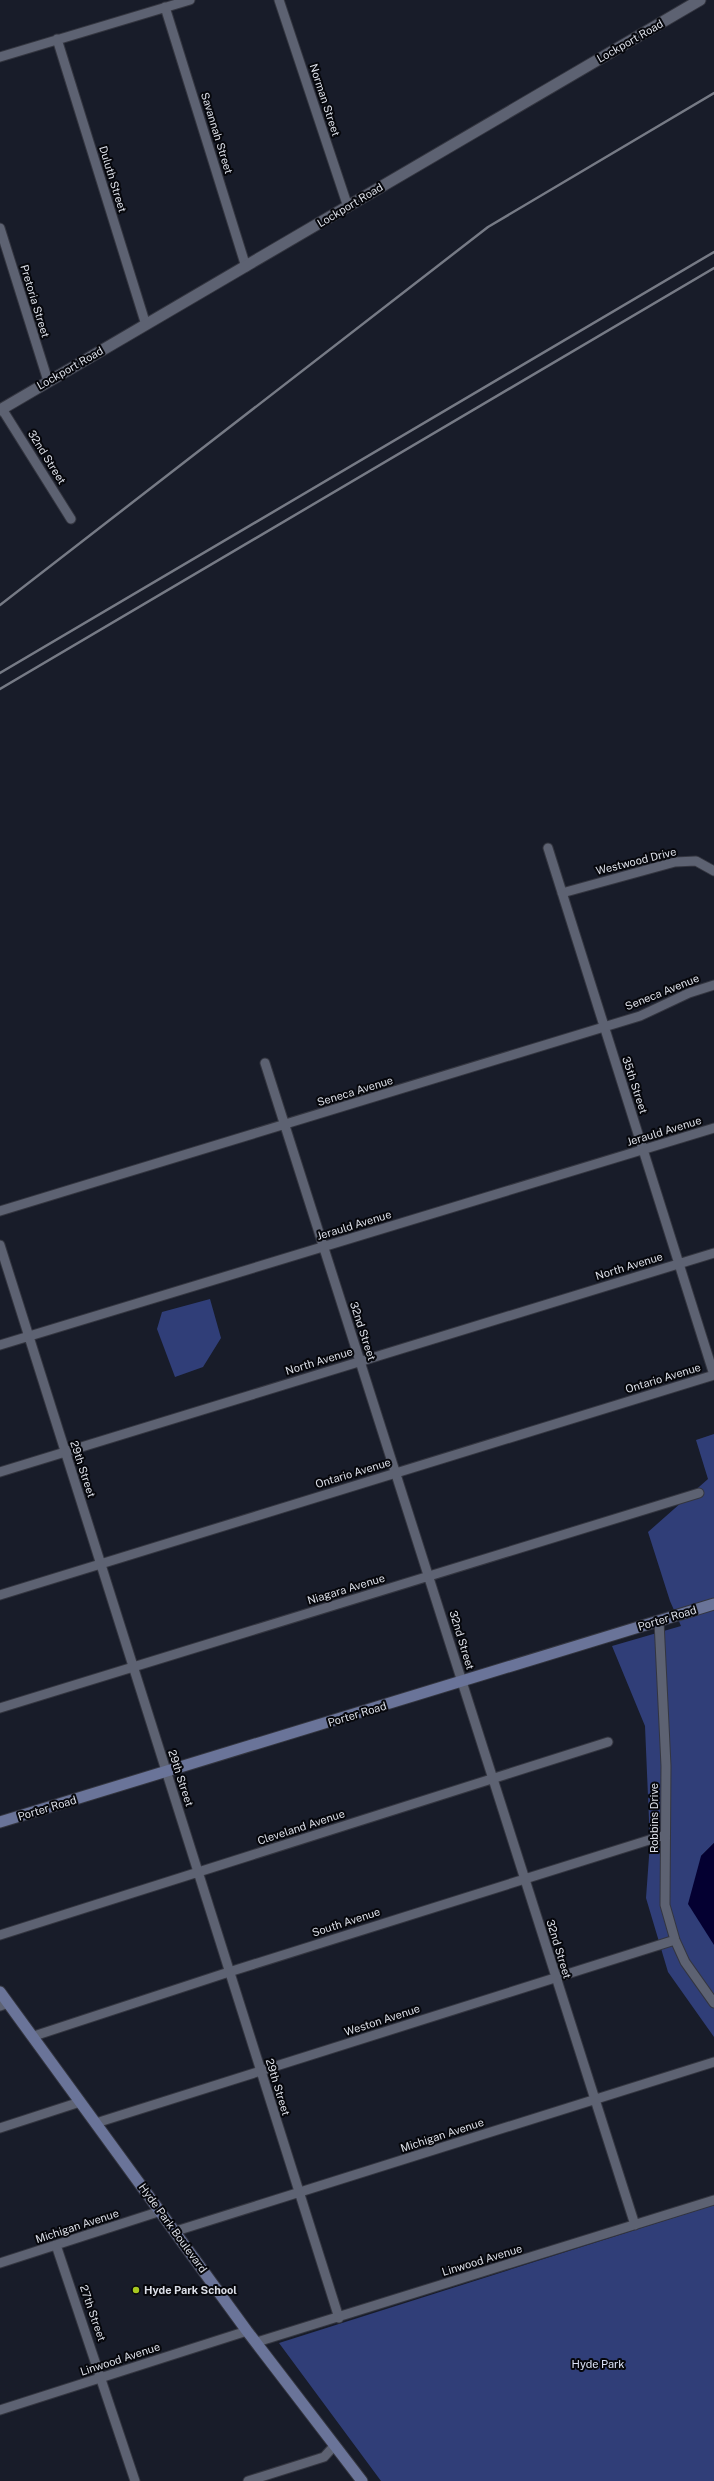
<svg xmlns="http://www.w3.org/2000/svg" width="714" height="2481" font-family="'Public Sans',sans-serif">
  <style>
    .green { fill: #303e78 }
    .water { fill: #040031 }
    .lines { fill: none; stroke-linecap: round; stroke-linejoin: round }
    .minor-casing { stroke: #343640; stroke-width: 11 }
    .tertiary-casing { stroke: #343640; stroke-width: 13 }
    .secondary-casing { stroke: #343640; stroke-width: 13 }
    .minor { stroke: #5d6272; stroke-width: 9 }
    .tertiary { stroke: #5d6272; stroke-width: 11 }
    .secondary { stroke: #6a7499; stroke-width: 11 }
    .rail { stroke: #767a85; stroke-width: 2.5 }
    .poi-dot { fill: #a7c820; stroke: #06070c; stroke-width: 1.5 }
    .labels { text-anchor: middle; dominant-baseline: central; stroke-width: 4; stroke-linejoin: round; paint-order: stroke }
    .street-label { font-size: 11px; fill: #dcdfe8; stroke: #06070c }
    .poi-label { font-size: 11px; font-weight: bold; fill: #dcdfe8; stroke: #06070c; text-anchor: start }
    .park-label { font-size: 11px; fill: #dbe2f7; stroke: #06070c }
  </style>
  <rect width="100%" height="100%" fill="#181c29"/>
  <path class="green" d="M210,1299L221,1338L203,1367L175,1377L157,1329L162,1312Z
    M714,1434V1843L701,1856L714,1944V2037L668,1972L646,1898L650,1843L645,1726L612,1646L681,1626L670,1601L648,1532L708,1479L696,1440Z
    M714,2205V2481H381L279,2343Z"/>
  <path class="water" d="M714,1843V1945L688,1904L701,1856Z"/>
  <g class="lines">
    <defs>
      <path id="minor" d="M279,0L348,207
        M165,7L246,267
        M57,39L146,325
        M0,57L190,0
        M0,228L48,381
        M2,409L71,519
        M548,848L714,1375
        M562,893L675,862L696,861L714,871
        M265,1063L635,2225
        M0,1211L640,1016L689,993L714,985
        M0,1245L339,2318
        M0,1345L714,1128
        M0,1472L714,1253
        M0,1595L714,1375
        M659,1621L666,1766L665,1905L675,1940L685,1962L714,2003
        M0,1708L699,1493
        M0,1935L608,1742
        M0,2006L8,2003
        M34,2036L229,1972L665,1835
        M96,2123L675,1940
        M0,2128L80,2102
        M176,2231L714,2062
        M56,2245L135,2481
        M0,2263L161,2211
        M257,2342L714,2200
        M0,2410L247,2331
        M248,2481L324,2457L335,2445"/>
      <path id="tertiary" d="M0,410L700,0"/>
      <path id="secondary" d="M0,1822L714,1604
        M0,1992L247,2331L362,2481"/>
    </defs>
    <use href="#minor" class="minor-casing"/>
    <use href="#tertiary" class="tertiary-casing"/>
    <use href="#secondary" class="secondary-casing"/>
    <use href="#minor" class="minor"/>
    <use href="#tertiary" class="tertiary"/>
    <use href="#secondary" class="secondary"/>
    <path class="rail" d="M0,605L488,227L714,93
      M0,673L714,252
      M0,689L714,268"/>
  </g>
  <circle class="poi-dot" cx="136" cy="2290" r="4"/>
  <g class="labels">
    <g class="street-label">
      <text transform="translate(630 41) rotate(-30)">Lockport Road</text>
      <text transform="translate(325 100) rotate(72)">Norman Street</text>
      <text transform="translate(217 133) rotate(73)">Savannah Street</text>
      <text transform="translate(113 179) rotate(73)">Duluth Street</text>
      <text transform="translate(350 205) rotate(-31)">Lockport Road</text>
      <text transform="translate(35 301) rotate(73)">Pretoria Street</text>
      <text transform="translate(70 368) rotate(-30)">Lockport Road</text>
      <text transform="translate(47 457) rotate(58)">32nd Street</text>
      <text transform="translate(636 861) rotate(-14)">Westwood Drive</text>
      <text transform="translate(662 992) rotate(-22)">Seneca Avenue</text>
      <text transform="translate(635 1085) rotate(72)">35th Street</text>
      <text transform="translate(355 1091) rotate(-17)">Seneca Avenue</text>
      <text transform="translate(664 1131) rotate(-17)">Jerauld Avenue</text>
      <text transform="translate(354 1225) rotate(-17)">Jerauld Avenue</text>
      <text transform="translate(629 1266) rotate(-17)">North Avenue</text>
      <text transform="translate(363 1331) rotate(72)">32nd Street</text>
      <text transform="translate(319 1361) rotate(-17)">North Avenue</text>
      <text transform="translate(663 1378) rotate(-17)">Ontario Avenue</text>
      <text transform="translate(83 1469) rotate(72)">29th Street</text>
      <text transform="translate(353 1473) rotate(-17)">Ontario Avenue</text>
      <text transform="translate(346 1589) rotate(-17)">Niagara Avenue</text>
      <text transform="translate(667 1618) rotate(-17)">Porter Road</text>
      <text transform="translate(462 1640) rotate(73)">32nd Street</text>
      <text transform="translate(357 1714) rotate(-17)">Porter Road</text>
      <text transform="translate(181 1778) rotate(72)">29th Street</text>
      <text transform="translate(47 1808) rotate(-17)">Porter Road</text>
      <text transform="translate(654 1818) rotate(-90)">Robbins Drive</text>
      <text transform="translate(301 1827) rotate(-18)">Cleveland Avenue</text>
      <text transform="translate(346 1922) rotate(-18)">South Avenue</text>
      <text transform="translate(559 1949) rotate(73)">32nd Street</text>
      <text transform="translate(382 2020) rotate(-18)">Weston Avenue</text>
      <text transform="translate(278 2087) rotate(73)">29th Street</text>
      <text transform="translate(442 2135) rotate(-18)">Michigan Avenue</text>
      <text transform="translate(77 2226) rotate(-18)">Michigan Avenue</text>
      <text transform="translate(173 2228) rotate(54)">Hyde Park Boulevard</text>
      <text transform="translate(482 2260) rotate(-17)">Linwood Avenue</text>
      <text transform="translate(93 2313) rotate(71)">27th Street</text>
      <text transform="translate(120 2359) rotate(-18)">Linwood Avenue</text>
    </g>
    <g class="poi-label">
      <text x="144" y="2290">Hyde Park School</text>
    </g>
    <g class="park-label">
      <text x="598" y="2364">Hyde Park</text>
    </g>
  </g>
</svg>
